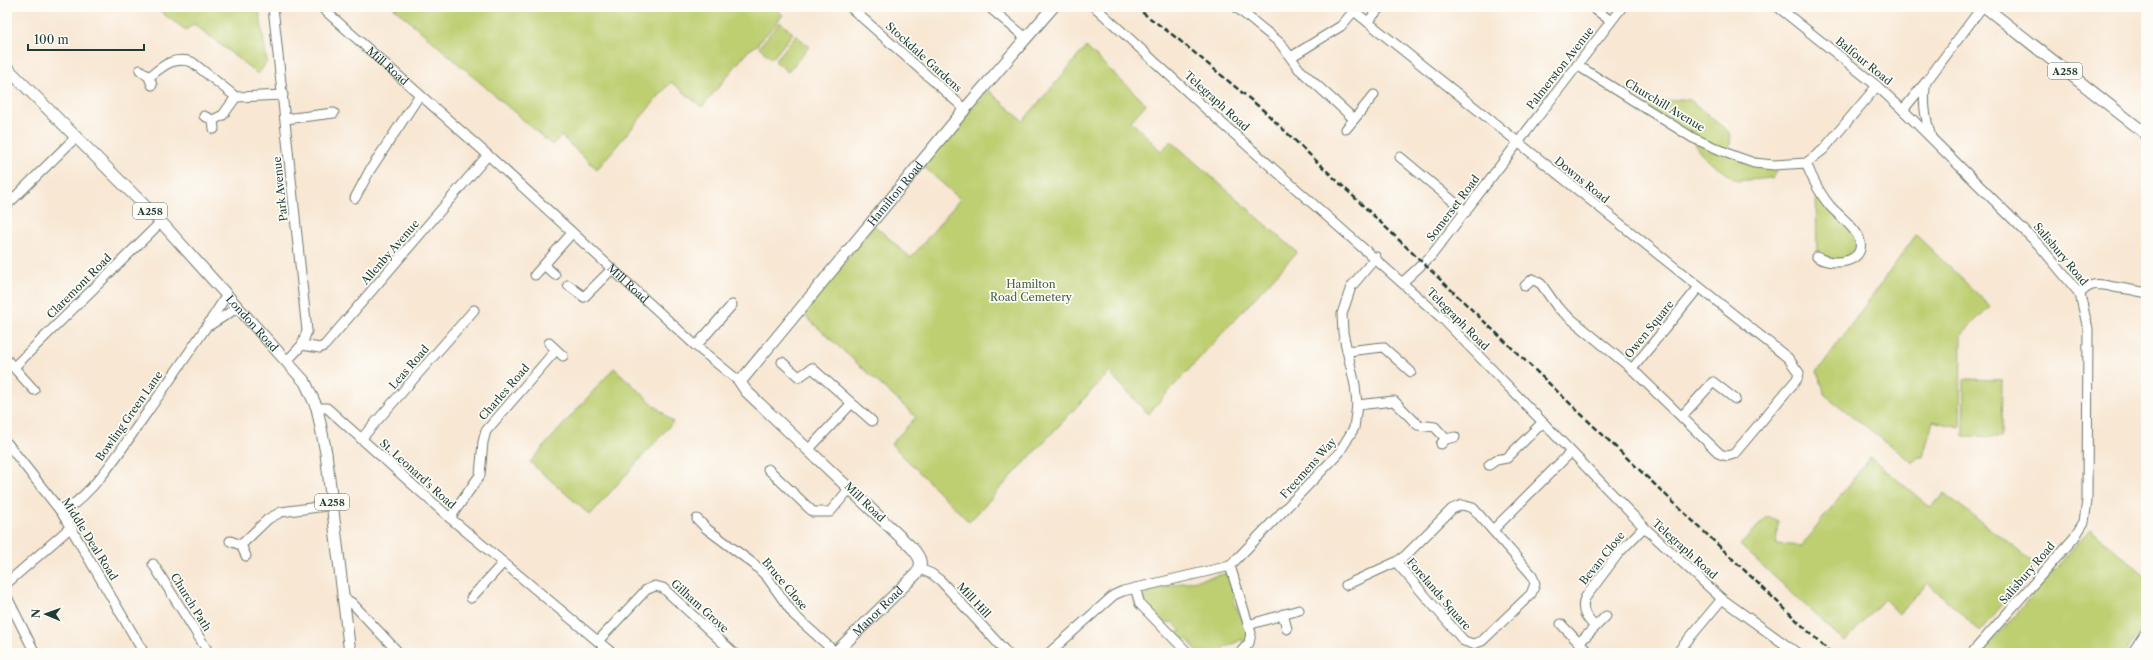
<svg xmlns="http://www.w3.org/2000/svg" width="2153" height="660" font-family="'Libre Caslon Text',serif">
  <style>
    .green { fill: #becf72; stroke: #6e8653 }
    .lines { fill: none; stroke-linecap: round; stroke-linejoin: round }
    .minor-casing { stroke: #6b786c; stroke-width: 11 }
    .major-casing { stroke: #6b786c; stroke-width: 13 }
    .minor { stroke: #fff; stroke-width: 9 }
    .major { stroke: #fff; stroke-width: 11 }
    .rail { stroke: #1f3d34; stroke-width: 2.5; stroke-dasharray: 6 3; stroke-linecap: butt }
    .labels { text-anchor: middle; dominant-baseline: central; stroke-width: 3.5; stroke-linejoin: round; paint-order: stroke }
    .shield { fill: #fdfcf7; stroke: #62766e; stroke-width: 1 }
    .shield-label { font-size: 10px; font-weight: bold; fill: #1f3d34 }
    .street-label { font-size: 11px; fill: #1f3d34; stroke: #fdfcf7 }
    .park-label { font-size: 11px; fill: #476244; stroke: #fdfcf7 }
  </style>
  <rect width="100%" height="100%" fill="#fdfcf7"/>
  <filter id="ink" filterUnits="userSpaceOnUse"><feTurbulence type="fractalNoise" baseFrequency=".025" numOctaves="2"/><feDisplacementMap in="SourceGraphic" scale="8" xChannelSelector="R" yChannelSelector="G"/><feConvolveMatrix kernelMatrix="1 2 1 2 8 2 1 2 1" color-interpolation-filters="sRGB"/></filter>
  <filter id="wash" filterUnits="userSpaceOnUse"><feTurbulence type="fractalNoise" baseFrequency=".012" numOctaves="4" result="noise"/><feDisplacementMap in="SourceGraphic" scale="16" xChannelSelector="R" yChannelSelector="G"/><feGaussianBlur stdDeviation="0.9" result="paint"/><feColorMatrix in="noise" values="0 0 0 0 0 0 0 0 0 0 0 0 0 0 0 0 0 1.4 0 .05"/><feComposite in="paint" operator="in"/></filter>
  <g filter="url(#wash)">
    <rect width="100%" height="100%" fill="#f8e7d3"/>
    <path class="green" d="M166,7H254V10L259,9L267,62L258,74L194,24L186,30L162,13Z
      M393,7H774L783,15L757,45L748,51L702,107L671,82L597,169L561,136L552,145Z
      M780,22L793,33L772,59L759,47Z
      M796,35L809,47L788,72L775,61Z
      M1086,47L1146,104L1131,121L1161,151L1171,141L1297,252L1148,414L1109,372L969,522L891,444L916,417L803,314L874,225L911,258L960,199L923,166L988,90L1023,121Z
      M1681,99L1690,100L1731,134L1729,154L1774,165L1776,172L1772,178L1737,181L1704,157L1698,150L1693,138L1646,107L1650,103Z
      M1816,186L1858,235L1859,250L1843,262L1817,257Z
      M1916,235L1990,306L1961,335L1960,428L1933,421L1923,457H1918L1913,463L1824,394L1823,387L1817,372Z
      M614,368L673,422L590,515L530,462Z
      M1964,379L2002,380L2001,437L1963,436Z
      M1870,457L1931,508L1944,493L2036,565L1980,631L1928,583L1899,614L1884,599L1845,642L1740,545L1768,516L1778,521L1776,544L1802,546Z
      M2090,529L2146,576V622L2125,653H1982Z
      M1229,573L1236,593C1229,608 1248,619 1248,634C1248,637 1245,642 1244,645L1242,639L1223,649L1224,653H1199L1187,639L1182,641L1175,633L1181,631L1172,622L1161,624L1143,605L1141,594L1145,591Z"/>
  </g>
  <g filter="url(#ink)">
    <g class="lines">
      <defs>
        <g id="minor">
          <path d="M273,7L307,331L302,345L287,361"/>
          <path id="s1" d="M321,7L488,155L696,346L740,382"/>
          <path d="M850,7L965,109"/>
          <path d="M989,7L1026,38"/>
          <path d="M1095,7L1205,108L1445,321L1644,527L1722,599L1797,653"/>
          <path d="M1236,7L1280,43L1299,69L1354,119"/>
          <path d="M1349,7L1788,358L1799,373L1797,379L1734,454L1727,456L1720,454L1632,369L1558,308L1541,284L1533,279L1525,286"/>
          <path d="M1592,7L1611,21"/>
          <path d="M1778,7L1877,86L1903,110L2039,245L2080,294L2088,329L2087,501L2084,522L2074,538L1972,653"/>
          <path d="M1368,22L1380,7"/>
          <path d="M1291,57L1341,26L1353,12"/>
          <path d="M1577,65L1693,138L1734,156L1754,163L1774,165L1806,163L1823,150L1877,86"/>
          <path d="M140,70L149,77L152,85"/>
          <path d="M149,77C163,66 173,56 192,62L236,97L283,95"/>
          <path d="M1903,110L1925,83"/>
          <path d="M204,116L213,120L214,129"/>
          <path d="M285,119L334,113"/>
          <path d="M213,120L223,115L236,97"/>
          <path d="M1346,129L1374,95"/>
          <path d="M1931,137C1925,118 1922,101 1926,82L1982,7"/>
          <path d="M1400,157L1466,212"/>
          <path d="M1806,163C1812,178 1819,193 1830,206C1838,215 1854,226 1859,238C1868,263 1833,267 1817,257"/>
          <path d="M355,198L370,170L419,96"/>
          <path d="M7,205L76,137"/>
          <path d="M544,265L555,275"/>
          <path d="M535,275L572,233"/>
          <path d="M1403,282L1431,256L1622,7"/>
          <path d="M568,285L584,297L612,269"/>
          <path d="M2080,294C2090,281 2100,284 2114,287C2125,289 2135,290 2146,293"/>
          <path d="M210,325L237,308"/>
          <path d="M549,343L563,356"/>
          <path d="M302,345L320,348L325,345L488,155"/>
          <path d="M696,346L732,305"/>
          <path d="M1347,351L1383,347L1411,372"/>
          <path d="M7,360L34,390"/>
          <path d="M782,362L799,377L812,368L872,421"/>
          <path d="M14,367L161,222"/>
          <path d="M1632,369L1699,287"/>
          <path d="M1357,405L1394,401L1418,425L1435,427L1446,439"/>
          <path d="M317,408H327L450,518L612,653"/>
          <path d="M1682,416L1713,382L1735,399"/>
          <path d="M361,439L474,310"/>
          <path d="M7,443L62,513L144,653"/>
          <path d="M1441,444L1446,439L1455,437"/>
          <path d="M809,449L851,404"/>
          <path d="M1489,465L1496,460L1507,458L1542,423"/>
          <path d="M768,469L813,512H830L850,488"/>
          <path d="M62,513C98,489 121,449 146,414C173,375 201,337 226,296"/>
          <path d="M450,518L480,475L483,442L486,431L556,350"/>
          <path d="M697,519L707,529L755,565L767,577L794,615L835,652"/>
          <path d="M1493,530L1571,452"/>
          <path d="M230,541L241,545L246,556"/>
          <path d="M241,545L268,519L281,512L333,505"/>
          <path d="M153,564L209,653"/>
          <path d="M1230,566L1251,633L1249,643L1240,653"/>
          <path d="M920,569L932,574L941,581L1007,653"/>
          <path d="M7,583L71,527"/>
          <path d="M1346,585L1396,562L1405,556L1452,509L1462,505L1473,508L1532,575L1535,584L1531,594L1482,641L1473,644L1464,641L1396,562"/>
          <path d="M1135,588L1140,604L1188,653"/>
          <path d="M7,597L35,653"/>
          <path d="M344,598L352,603L399,653"/>
          <path d="M471,598L503,563"/>
          <path d="M1283,614L1287,629"/>
          <path d="M1561,624L1579,643"/>
          <path d="M1248,625L1299,610"/>
          <path d="M1595,627C1587,618 1580,611 1585,598L1618,554L1644,527"/>
          <path d="M598,641L646,590L655,586L663,588L734,653"/>
          <path d="M1049,653L1114,595L1123,591L1230,566L1339,453L1354,428L1357,405L1355,385L1343,333L1342,314L1351,287L1376,257"/>
          <path d="M1589,653L1579,643L1606,616"/>
          <path d="M1677,653L1722,599"/>
          <path d="M2132,653L2146,632"/>
        </g>
        <g id="major">
          <path d="M1985,7L2146,134"/>
          <path id="s2" d="M7,68L161,222L305,382L317,408L326,453L350,653"/>
          <path id="s3" d="M835,653L916,574C924,564 920,557 912,548L746,391L740,382L965,109L1053,7"/>
        </g>
      </defs>
      <use href="#minor" class="minor-casing"/>
      <use href="#major" class="major-casing"/>
      <use href="#minor" class="minor"/>
      <use href="#major" class="major"/>
      <path class="rail" d="M1135,7L1178,39L1263,110L1831,653"/>
    </g>
  </g>
  <g class="labels">
    <g class="shield">
      <rect x="2048" y="63" width="34" height="16" rx="3"/>
      <rect x="133" y="203" width="34" height="16" rx="3"/>
      <rect x="315" y="494" width="34" height="16" rx="3"/>
    </g>
    <g class="shield-label">
      <text x="2065" y="71">A258</text>
      <text x="150" y="211">A258</text>
      <text x="332" y="502">A258</text>
    </g>
    <g class="street-label">
      <text transform="translate(924 57) rotate(42)">Stockdale Gardens</text>
      <text transform="translate(1864 61) rotate(39)">Balfour Road</text>
      <text stroke="none"><textPath href="#s1" startOffset="89">Mill Road</textPath></text>
      <text transform="translate(1560 68) rotate(-52)">Palmerston Avenue</text>
      <text transform="translate(1217 101) rotate(42)">Telegraph Road</text>
      <text transform="translate(1665 105) rotate(31)">Churchill Avenue</text>
      <text transform="translate(1582 180) rotate(39)">Downs Road</text>
      <text transform="translate(280 189) rotate(-96)">Park Avenue</text>
      <text stroke="none"><textPath href="#s3" startOffset="626">Hamilton Road</textPath></text>
      <text transform="translate(1453 208) rotate(-53)">Somerset Road</text>
      <text transform="translate(390 252) rotate(-49)">Allenby Avenue</text>
      <text transform="translate(2061 254) rotate(50)">Salisbury Road</text>
      <text stroke="none"><textPath href="#s1" startOffset="413">Mill Road</textPath></text>
      <text transform="translate(79 286) rotate(-45)">Claremont Road</text>
      <text transform="translate(1458 319) rotate(45)">Telegraph Road</text>
      <text stroke="none"><textPath href="#s2" startOffset="354">London Road</textPath></text>
      <text transform="translate(1649 329) rotate(-51)">Owen Square</text>
      <text transform="translate(409 367) rotate(-49)">Leas Road</text>
      <text transform="translate(504 392) rotate(-49)">Charles Road</text>
      <text transform="translate(129 416) rotate(-55)">Bowling Green Lane</text>
      <text transform="translate(1308 468) rotate(-48)">Freemens Way</text>
      <text transform="translate(418 474) rotate(42)">St. Leonard's Road</text>
      <text transform="translate(865 502) rotate(44)">Mill Road</text>
      <text transform="translate(90 539) rotate(58)">Middle Deal Road</text>
      <text transform="translate(1685 549) rotate(42)">Telegraph Road</text>
      <text transform="translate(1602 558) rotate(-51)">Bevan Close</text>
      <text transform="translate(2027 573) rotate(-49)">Salisbury Road</text>
      <text transform="translate(785 584) rotate(50)">Bruce Close</text>
      <text transform="translate(1439 594) rotate(49)">Forelands Square</text>
      <text transform="translate(974 600) rotate(47)">Mill Hill</text>
      <text transform="translate(191 602) rotate(58)">Church Path</text>
      <text transform="translate(700 606) rotate(42)">Gilham Grove</text>
      <text stroke="none"><textPath href="#s3" startOffset="60">Manor Road</textPath></text>
    </g>
    <g class="park-label">
      <text x="1031" y="284">Hamilton<tspan x="1031" dy="13">Road Cemetery</tspan></text>
    </g>
  </g>
  <rect width="2153" height="660" fill="none" stroke="#fdfcf7" stroke-width="24"/>
  <g transform="translate(46 614) rotate(272)" stroke="#fdfcf7" stroke-width="3" paint-order="stroke">
  <path d="M0-3L7 15L0 10L-7 15Z" fill="#1f3d34"/>
  <text y="-6" font-size="11" font-weight="bold" text-anchor="middle" fill="#1f3d34">N</text>
  </g>
  <path d="M28 44v6h116v-6" fill="none" stroke="#1f3d34" stroke-width="2"/>
  <text x="34" y="44" font-size="12" fill="#1f3d34" stroke="#fdfcf7" stroke-width="3" paint-order="stroke">100 m</text>
</svg>
